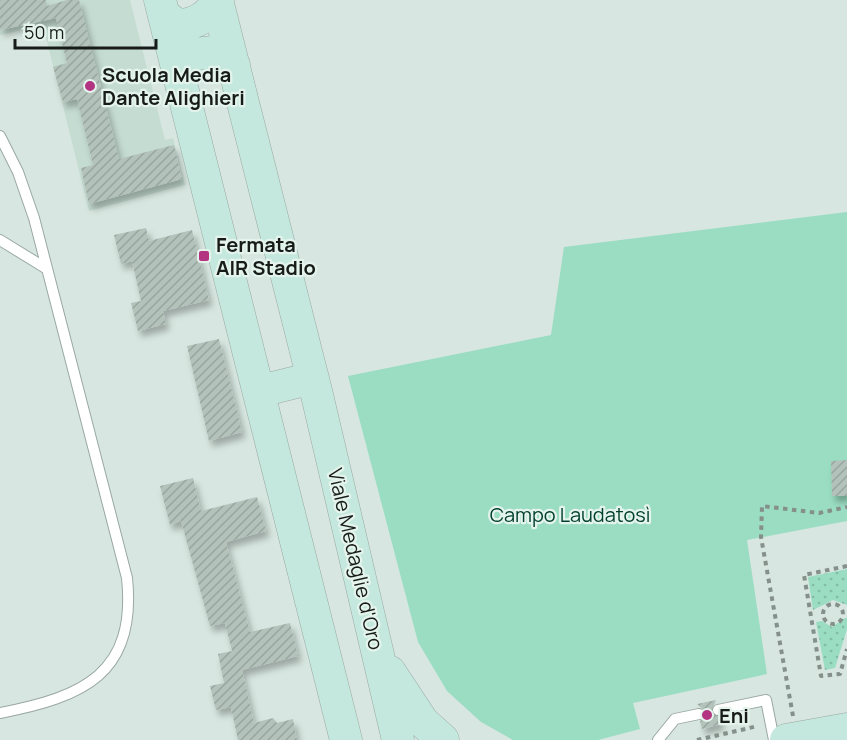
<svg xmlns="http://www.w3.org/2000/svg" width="847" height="740" font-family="Manrope,sans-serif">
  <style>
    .built { fill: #c5dcd2 }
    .grass { fill: url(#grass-dots) }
    .park { fill: #9addc2 }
    .building { fill: url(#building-hatch); filter: url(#shadow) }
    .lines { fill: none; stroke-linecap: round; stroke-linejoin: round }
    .lane-casing { stroke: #99a8a1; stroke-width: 12 }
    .secondary-casing { stroke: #99a8a1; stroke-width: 33 }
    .path { stroke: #85908b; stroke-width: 4; stroke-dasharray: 4.5 4.5; stroke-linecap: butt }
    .lane { stroke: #fff; stroke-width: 10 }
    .secondary { stroke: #c4e8dd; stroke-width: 32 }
    .poi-dot { fill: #b33481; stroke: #e4f4ed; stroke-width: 2 }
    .labels { text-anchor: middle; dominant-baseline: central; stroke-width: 4.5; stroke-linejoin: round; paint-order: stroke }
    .poi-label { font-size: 20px; font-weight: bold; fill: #171c1a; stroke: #e4f4ed; text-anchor: start }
    .park-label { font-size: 20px; fill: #003f2d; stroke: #e4f4ed }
    .street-label { font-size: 20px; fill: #171c1a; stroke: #e4f4ed }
  </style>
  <defs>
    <pattern id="grass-dots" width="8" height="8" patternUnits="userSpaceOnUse" patternTransform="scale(1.5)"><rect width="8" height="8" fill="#9addc2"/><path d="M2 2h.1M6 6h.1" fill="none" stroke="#84bda6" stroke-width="1.8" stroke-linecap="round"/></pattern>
    <pattern id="building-hatch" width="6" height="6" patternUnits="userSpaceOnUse" patternTransform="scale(1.5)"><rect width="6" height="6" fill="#b3c2bb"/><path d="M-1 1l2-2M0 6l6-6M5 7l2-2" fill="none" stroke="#99a6a0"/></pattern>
    <filter id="shadow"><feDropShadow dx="3.5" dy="6" stdDeviation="3" flood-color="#0004"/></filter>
  </defs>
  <rect width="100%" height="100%" fill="#d7e6e0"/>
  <path class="built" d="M0,0H130L165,140L173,138L185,185L89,211L43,25L0,35Z"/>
  <path class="grass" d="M847,569V605L833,600L813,610L808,577Z
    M845,618H847V629L835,668L825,670L816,622L822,621L832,627Z"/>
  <path class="park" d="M847,212V521L747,540L767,674L633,703L640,729L598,740H513L481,722L447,691L418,642L348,376L551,335L564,247Z"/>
  <path class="building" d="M0,0H46L47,6L67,0H79L119,159L174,145L182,179L89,204L81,168L93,165L77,99L63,102L53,67L67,63L56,18L0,30Z
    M146,228L149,241L192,230L209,300L163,311L166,324L138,331L131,303L141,301L132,261L121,264L114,235Z
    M219,339L242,432L209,441L187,346Z
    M847,460V496H832L831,461Z
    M193,478L201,511L257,497L266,531L226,542L250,632L290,623L298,656L242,670L254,723L273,718L277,723L293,719L297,740H238L231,707L216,710L210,686L224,683L218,654L232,651L225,623L210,626L181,521L170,525L160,486Z
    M716,700L711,712L720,717L721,724L702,729L700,721L706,717V712L697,704Z"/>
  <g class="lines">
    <defs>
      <path id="lane" d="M0,136L18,172L34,218L127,578C137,674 83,697 0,713
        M0,240L47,269
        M718,710L766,700L774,740
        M658,740L675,719L699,714"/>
      <path id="secondary" d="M160,0L346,740
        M217,0L317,395L398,740
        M165,16L179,26C197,23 207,17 218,2
        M179,70L188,55L213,52L234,65
        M260,391L313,378
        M390,672L423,722L443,740
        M786,740L847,729"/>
    </defs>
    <use href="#lane" class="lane-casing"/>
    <use href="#secondary" class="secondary-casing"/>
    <path class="path" d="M847,566L804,575L821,676L840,674L847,649
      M823 614a10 10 0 1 1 20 0a10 10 0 1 1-20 0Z
      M793,716L761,537L762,506L819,513L847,507
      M697,740L758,726"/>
    <use href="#lane" class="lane"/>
    <use href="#secondary" class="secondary"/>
  </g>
  <g class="poi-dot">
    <circle cx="90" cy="86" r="6"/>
    <rect x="198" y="250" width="12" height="12" rx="3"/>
    <circle cx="707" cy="715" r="6"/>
  </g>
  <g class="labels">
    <g class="poi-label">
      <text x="102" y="74">Scuola Media<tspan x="102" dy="23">Dante Alighieri</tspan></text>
      <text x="216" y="244">Fermata<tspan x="216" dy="23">AIR Stadio</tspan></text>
      <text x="719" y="715">Eni</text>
    </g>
    <g class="park-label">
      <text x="570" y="514">Campo Laudatosì</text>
    </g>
    <g class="street-label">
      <text transform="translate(356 559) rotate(77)">Viale Medaglie d'Oro</text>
    </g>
  </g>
  <path d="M15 39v9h141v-9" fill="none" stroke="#171c1a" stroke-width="3"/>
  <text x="24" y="39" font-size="18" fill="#171c1a" stroke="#e4f4ed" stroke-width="4.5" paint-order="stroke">50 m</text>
</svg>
